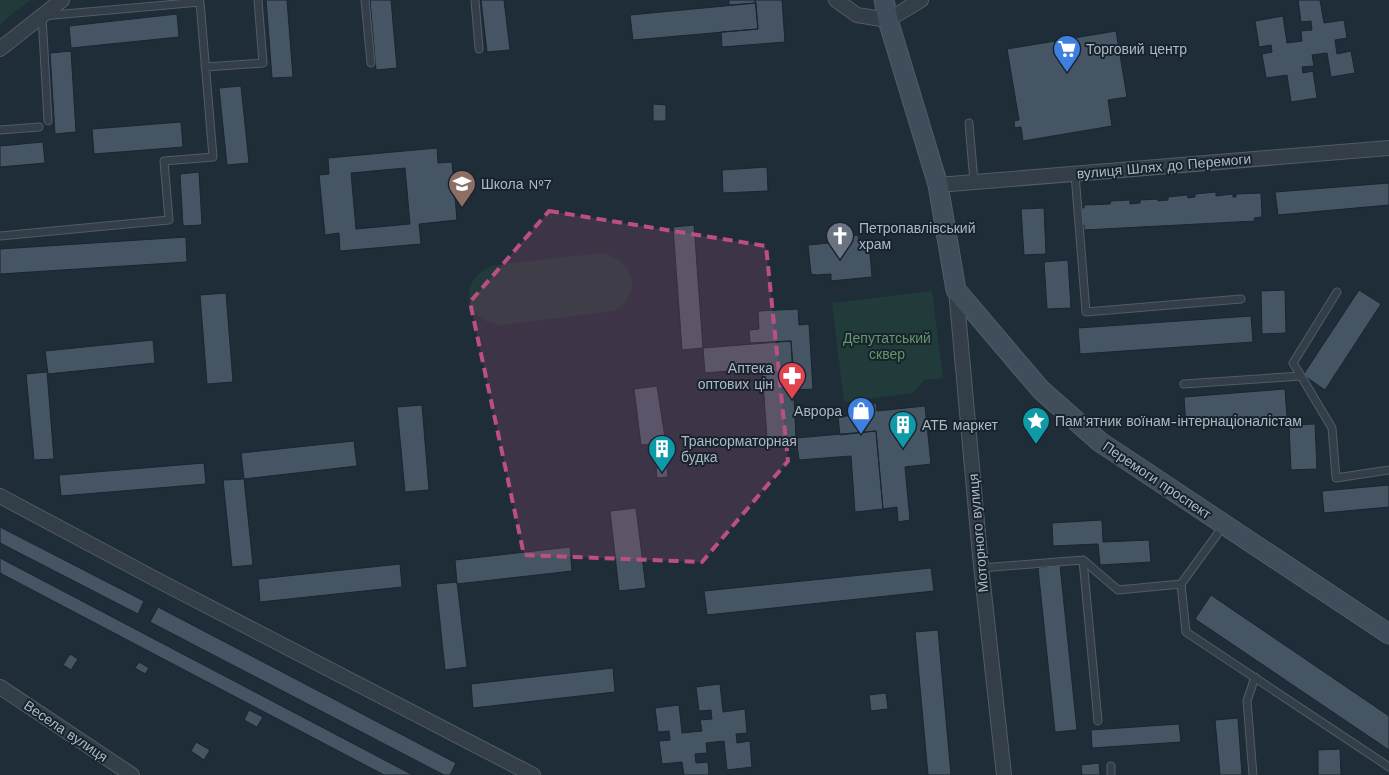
<svg xmlns="http://www.w3.org/2000/svg" width="1389" height="775" font-family="'Work Sans',sans-serif">
  <style>
    .green { fill: #213a3a }
    .building { fill: #455563; stroke: #1a252f; fill-rule: evenodd }
    .lines { fill: none; stroke-linecap: round; stroke-linejoin: round }
    .lane-casing { stroke: #505c67; stroke-width: 9 }
    .street-casing { stroke: #505c67; stroke-width: 16 }
    .secondary-casing { stroke: #505c67; stroke-width: 21 }
    .lane { stroke: #333e49; stroke-width: 7 }
    .street { stroke: #333e49; stroke-width: 14 }
    .secondary { stroke: #404e5c; stroke-width: 19 }
    .marked { fill: #bb5080; fill-opacity: 0.2; stroke: #bb5080; stroke-width: 4; stroke-dasharray: 10 6; stroke-linejoin: round }
    .labels { text-anchor: middle; dominant-baseline: central; stroke-width: 4; stroke-linejoin: round; paint-order: stroke }
    .poi-label { font-size: 14px; fill: #adb9c6; stroke: #18232d; text-anchor: start }
    .street-label { font-size: 14px; fill: #adb9c6; stroke: #18232d }
    .park-label { font-size: 14px; fill: #639769; stroke: #18232d }
  </style>
  <rect width="100%" height="100%" fill="#1f2d39"/>
  <path class="green" d="M0,0H31L14,12L0,25Z
    M601,253C624,257 642,278 626,301C623,305 618,308 614,311L501,325C461,321 457,277 495,265Z
    M932,291L943,378L924,380L913,393L844,402L832,303Z"/>
  <path class="building" d="M266,0H287L293,77L272,78Z
    M370,0H391L397,68L376,70Z
    M481,0H504L510,50L487,52Z
    M729,0H755L756,3L729,5Z
    M755,0H782L785,42L722,47L721,32L758,29Z
    M1298,0H1320L1324,23L1344,20L1347,38L1335,40L1337,54L1351,51L1355,73L1331,77L1327,53L1312,55L1314,66L1302,67L1303,73L1313,71L1317,98L1291,102L1287,75L1266,78L1262,54L1272,52L1271,45L1259,47L1255,21L1283,16L1287,43L1302,41L1301,31L1312,30L1311,21L1301,22Z
    M756,3L758,29L633,40L630,15Z
    M177,14L179,37L71,48L69,26Z
    M1116,31L1127,97L1108,100L1112,126L1023,141L1021,127L1015,128L1014,121L1019,120L1007,49Z
    M71,51L76,132L55,134L50,53Z
    M241,86L249,163L227,165L219,88Z
    M653,104L666,105V121H653Z
    M181,122L183,147L94,154L92,129Z
    M43,142L45,163L0,167V146Z
    M437,148L438,163L452,162L457,220L419,224L421,244L340,251L339,233L325,235L319,175L329,174L328,158ZM405,168L410,224L356,229L351,173Z
    M767,167L768,191L723,193L722,170Z
    M199,172L202,225L183,226L180,174Z
    M1389,183V205L1278,215L1275,192Z
    M1216,192V196L1233,194V197H1236V194L1261,193L1262,217L1254,218L1255,221L1084,230V225H1080L1079,208H1084V205L1110,204L1111,201L1130,200V204L1140,203V200L1158,199V201L1168,200V197L1187,195L1188,198L1195,197V194Z
    M1044,208L1046,254L1024,255L1021,209Z
    M694,225L703,348L682,350L673,227Z
    M858,235L859,242L869,241L872,277L831,281V274L817,275L811,274L808,245L840,242V237Z
    M186,237L187,262L0,274V249Z
    M1068,260L1071,308L1047,309L1044,262Z
    M1285,290L1286,333L1262,334L1261,291Z
    M1359,290L1381,304L1325,390L1303,375Z
    M226,293L233,382L207,384L200,295Z
    M798,309L799,325L809,324L813,389L795,390L791,341L750,343L749,330L759,329L758,311Z
    M1251,316L1253,342L1080,354L1078,328Z
    M153,340L155,363L48,374L45,351Z
    M791,341L796,438L767,439L762,368L705,373L703,348Z
    M47,372L54,459L34,460L26,374Z
    M657,386L666,444L641,445L634,389Z
    M1285,389L1287,417L1186,425L1184,397Z
    M876,403L877,411L925,406L931,464L905,467L910,520L898,522L897,507L883,509L876,431L840,435L838,417L855,415L854,405Z
    M422,405L429,490L405,492L397,407Z
    M1315,424L1317,469L1291,470L1289,425Z
    M876,431L883,509L855,512L851,456L799,460L796,438Z
    M354,441L357,466L244,479L241,453Z
    M204,463L206,484L61,496L59,475Z
    M667,467L668,477L657,478L656,468Z
    M244,479L253,565L232,567L223,480Z
    M1389,485V507L1324,513L1322,491Z
    M636,508L646,588L619,591L610,511Z
    M1102,520L1103,542L1149,540L1151,562L1100,565L1098,544L1053,546L1052,523Z
    M0,527L144,601L138,614L0,543Z
    M570,547L572,571L457,584L455,560Z
    M0,558L413,775H384L0,573Z
    M400,564L402,587L260,602L258,579Z
    M1060,565L1077,730L1055,732L1038,568Z
    M931,568L934,591L707,615L704,591Z
    M457,582L467,667L445,670L436,584Z
    M1211,595L1389,716V750L1195,619Z
    M158,607L456,763L450,775H444L150,622Z
    M938,630L951,775H928L915,632Z
    M70,654L78,659L71,670L63,665Z
    M139,662L149,668L145,674L135,668Z
    M613,668L615,692L473,708L471,684Z
    M720,684L723,712L745,709L747,733L736,734L737,743L750,741L752,767L727,770L724,741L706,743L707,753L695,754L696,763L708,762L709,775H684L682,762L662,764L659,741L670,740L669,731L658,732L655,708L679,705L682,733L702,731L700,720L712,719L711,710L699,711L696,687Z
    M886,693L888,709L871,711L869,695Z
    M249,710L263,717L257,727L244,720Z
    M1238,718L1242,775H1220L1215,720Z
    M1179,724L1181,742L1092,748L1091,730Z
    M196,742L210,750L204,760L191,751Z
    M1340,749L1341,775H1318V750Z
    M1099,763L1100,775H1082L1081,765Z"/>
  <g class="lines">
    <defs>
      <path id="lane" d="M365,0L371,63
        M475,0L479,49
        M205,67L263,63L258,0
        M969,123L974,182
        M0,130L39,127
        M1075,174L1086,312L1241,299
        M0,236L169,220L164,161L213,157L200,2L42,16L48,121
        M1301,376L1332,428L1336,478L1389,470
        M1184,384L1301,376L1293,363L1337,292
        M1083,560L1098,721
        M981,568L1083,560L1118,590L1181,584L1224,525
        M1181,584L1186,632L1389,767
        M1111,766V775
        M1253,775L1247,701L1255,677"/>
      <path id="street" d="M836,0L857,15L888,20L921,0
        M0,49L62,0
        M938,185L1389,148
        M956,290L980,556L1004,775
        M0,496L161,582L533,775
        M0,687L132,775"/>
      <path id="secondary" d="M884,0L888,20L938,185L956,290L1041,390L1100,442L1389,634"/>
    </defs>
    <use href="#lane" class="lane-casing"/>
    <use href="#street" class="street-casing"/>
    <use href="#secondary" class="secondary-casing"/>
    <use href="#lane" class="lane"/>
    <use href="#street" class="street"/>
    <use href="#secondary" class="secondary"/>
  </g>
  <path class="marked" d="M549,211L766,246L788,461L702,562L524,555L470,302Z"/>
  <defs>
    <symbol id="supermarket-pin" viewBox="-11 -11 22 30"><path d="M0 17L-7.5 6A9.5 9.5 0 1 1 7.5 6Z" fill="#3f7fe0" stroke="#18232d"/><path d="M-6-5.5h2.5l.6 2H6L4.5 2H-2.5L-4.4-4H-6ZM-1.5 3.2a1.3 1.3 0 1 0 .1 0ZM3 3.2a1.3 1.3 0 1 0 .1 0Z" fill="#fff"/></symbol>
    <symbol id="school-pin" viewBox="-11 -11 22 30"><path d="M0 17L-7.5 6A9.5 9.5 0 1 1 7.5 6Z" fill="#8d6e63" stroke="#18232d"/><path d="M0-5L7-2L0 1L-7-2ZM-4 1L0 2.5L4 1V4Q0 6-4 4Z" fill="#fff"/></symbol>
    <symbol id="church-pin" viewBox="-11 -11 22 30"><path d="M0 17L-7.5 6A9.5 9.5 0 1 1 7.5 6Z" fill="#6b7280" stroke="#18232d"/><path d="M-1.2-6h2.4v3.5h3.3v2.4h-3.3V6h-2.4V-.1h-3.3v-2.4h3.3Z" fill="#fff"/></symbol>
    <symbol id="pharmacy-pin" viewBox="-11 -11 22 30"><path d="M0 17L-7.5 6A9.5 9.5 0 1 1 7.5 6Z" fill="#e0444e" stroke="#18232d"/><path d="M-2-6h4v4h4v4h-4v4h-4v-4h-4v-4h4Z" fill="#fff"/></symbol>
    <symbol id="shop-pin" viewBox="-11 -11 22 30"><path d="M0 17L-7.5 6A9.5 9.5 0 1 1 7.5 6Z" fill="#3f7fe0" stroke="#18232d"/><path d="M-5-2.5h2.3a2.7 3.5 0 0 1 5.4 0H5L5.5 6h-11ZM-1.5-2.5h3a1.5 2.3 0 0 0-3 0Z" fill="#fff"/></symbol>
    <symbol id="sight-pin" viewBox="-11 -11 22 30"><path d="M0 17L-7.5 6A9.5 9.5 0 1 1 7.5 6Z" fill="#0f9aa8" stroke="#18232d"/><path d="M0-6L1.8-2.2L6-1.7L2.9 1.2L3.7 5.4L0 3.3L-3.7 5.4L-2.9 1.2L-6-1.7L-1.8-2.2Z" fill="#fff"/></symbol>
    <symbol id="building-pin" viewBox="-11 -11 22 30"><path d="M0 17L-7.5 6A9.5 9.5 0 1 1 7.5 6Z" fill="#0f9aa8" stroke="#18232d"/><path d="M-4-6H4V6H1V3H-1V6H-4ZM-2.5-4.3h1.7v1.8h-1.7ZM.8-4.3h1.7v1.8H.8ZM-2.5-1h1.7V.8h-1.7ZM.8-1h1.7V.8H.8Z" fill="#fff"/></symbol>
  </defs>
  <g fill-rule="evenodd">
    <use href="#supermarket-pin" x="1051" y="33" width="32" height="43"/>
    <use href="#school-pin" x="446" y="168" width="32" height="43"/>
    <use href="#church-pin" x="824" y="220" width="32" height="43"/>
    <use href="#pharmacy-pin" x="776" y="360" width="32" height="43"/>
    <use href="#shop-pin" x="845" y="395" width="32" height="43"/>
    <use href="#sight-pin" x="1020" y="405" width="32" height="43"/>
    <use href="#building-pin" x="887" y="409" width="32" height="43"/>
    <use href="#building-pin" x="646" y="433" width="32" height="43"/>
  </g>
  <g class="labels">
    <g class="poi-label">
      <text x="1086" y="49">Торговий центр</text>
      <text x="481" y="184">Школа №7</text>
      <text x="859" y="228">Петропавлівський<tspan x="859" dy="16">храм</tspan></text>
      <text x="773" y="368" text-anchor="end">Аптека<tspan x="773" dy="16">оптових цін</tspan></text>
      <text x="842" y="411" text-anchor="end">Аврора</text>
      <text x="1055" y="421">Пам'ятник воїнам-інтернаціоналістам</text>
      <text x="922" y="425">АТБ маркет</text>
      <text x="681" y="441">Трансорматорная<tspan x="681" dy="16">будка</tspan></text>
    </g>
    <g class="street-label">
      <text transform="translate(1164 166) rotate(-5)">вулиця Шлях до Перемоги</text>
      <text transform="translate(1157 480) rotate(34)">Перемоги проспект</text>
      <text transform="translate(978 533) rotate(-95)">Моторного вулиця</text>
      <text transform="translate(66 731) rotate(34)">Весела вулиця</text>
    </g>
    <g class="park-label">
      <text x="887" y="338">Депутатський<tspan x="887" dy="16">сквер</tspan></text>
    </g>
  </g>
</svg>
